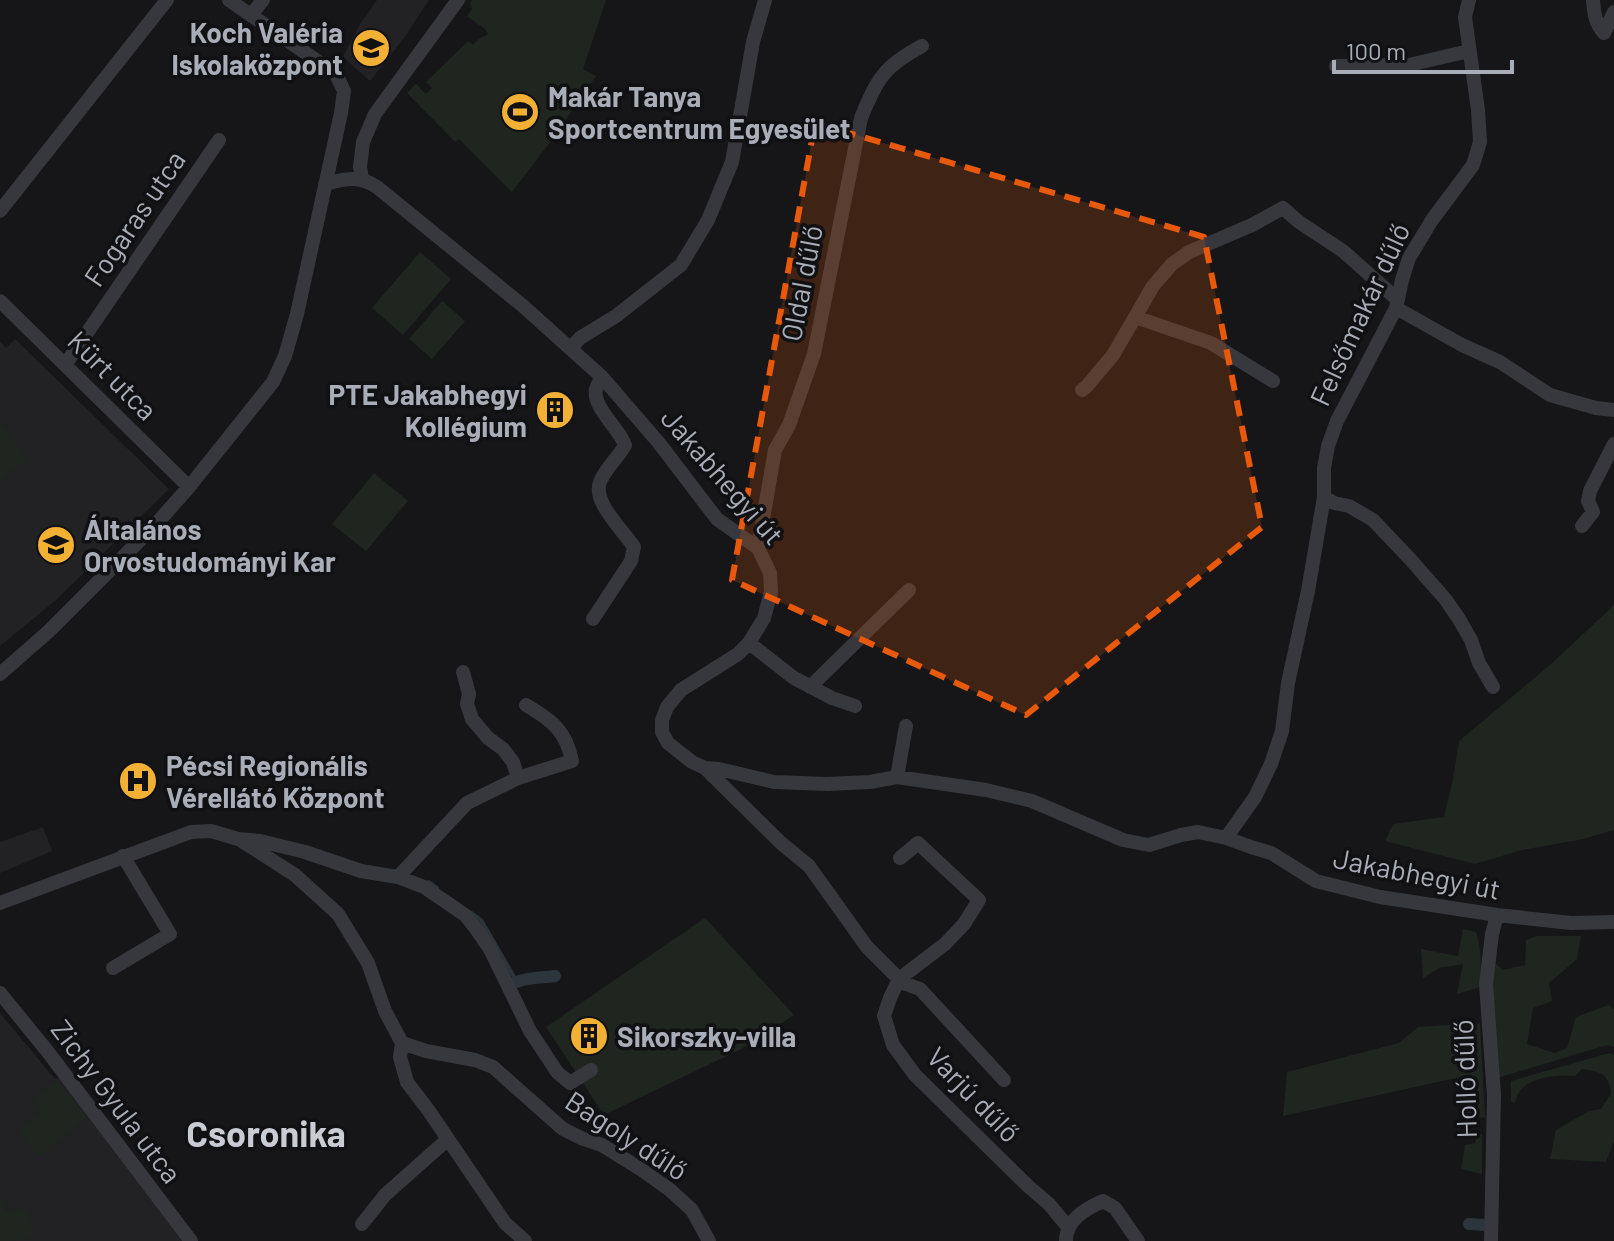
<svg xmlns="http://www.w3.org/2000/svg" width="1614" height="1241" font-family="Barlow,sans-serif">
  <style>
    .built { fill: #222225 }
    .green { fill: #1e261f }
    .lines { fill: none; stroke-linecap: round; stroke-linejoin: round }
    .stream { stroke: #2c353c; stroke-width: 4 }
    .canal { stroke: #2c353c; stroke-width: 12 }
    .minor { stroke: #37383d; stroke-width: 14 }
    .marked { fill: #e8590c; fill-opacity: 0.2; stroke: #e8590c; stroke-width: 6; stroke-dasharray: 16 10; stroke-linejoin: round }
    .labels { text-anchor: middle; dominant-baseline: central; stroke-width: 7; stroke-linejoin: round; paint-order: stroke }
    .poi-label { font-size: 28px; font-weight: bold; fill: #a8adb8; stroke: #111113; text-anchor: start }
    .street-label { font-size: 28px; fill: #a8adb8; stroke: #111113 }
    .district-label { font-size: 36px; font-weight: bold; fill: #c9ccd4; stroke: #111113 }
  </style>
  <rect width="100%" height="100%" fill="#161618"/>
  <path class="built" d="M377,0H429L404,38L370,81L343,57L360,24Z
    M15,339L169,489L55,601L0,646V341L6,348Z
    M43,827L52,851L0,873V842Z
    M0,1013L55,1079L63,1077L189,1241H0Z"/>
  <path class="green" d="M472,0H606L583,69L596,76L548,145L512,192L459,139L455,142L407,93L416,84L426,94L432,88L426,82L468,41L473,45L479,39L488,34L485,29L467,16L472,9L470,3Z
    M420,252L451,279L403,335L372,308Z
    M442,301L465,321L432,359L409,339Z
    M0,423L28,459L0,481Z
    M374,473L408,501L366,551L332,524Z
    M1614,605V830L1583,839L1522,850L1475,864L1385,841L1393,824L1444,817L1453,779L1459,741L1550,665Z
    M705,918L794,1015L741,1049L604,1115L546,1027Z
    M1463,929L1476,932C1482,950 1481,968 1480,987L1457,994L1463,964L1440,968L1423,978L1421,949L1458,956Z
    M1537,936H1581L1577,959L1549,983L1552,1001L1533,1008L1527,1044L1554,1053L1567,1048L1576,1017L1609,1005L1614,1009V1047L1607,1045L1497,1078L1491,960L1503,970L1525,965L1526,940Z
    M1480,1023L1485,1118L1466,1115L1465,1076L1283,1116L1287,1072L1399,1043L1418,1027Z
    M1609,1053L1614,1055V1141L1606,1162L1550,1159L1556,1130L1589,1111L1601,1109L1611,1094C1609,1073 1601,1072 1582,1069L1575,1076C1559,1074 1530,1077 1520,1091C1517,1094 1516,1099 1515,1103L1511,1101V1081Z
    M57,1081L87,1117L39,1157L18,1131L41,1113L32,1101Z
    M1477,1134H1482V1174L1461,1169L1465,1145L1475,1143Z
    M0,1192L6,1212L25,1208C42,1240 29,1241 0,1241Z"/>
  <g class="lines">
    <path class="stream" d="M429,882L437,888
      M470,912L481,920L517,982"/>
    <path class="canal" d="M517,982C529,977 542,978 555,976
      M1469,1224L1486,1225"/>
    <path class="minor" d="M1593,0C1594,13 1595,23 1604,33L1614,12
      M251,15L263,0
      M1336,66L1409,65L1469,51
      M362,179L360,167L363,142L375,114L458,0
      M325,184C345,179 358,175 377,187L523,306L602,377L659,443L717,519L758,548L770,573L771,592L764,618L749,643L738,654L681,690L667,707L662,720V732L668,743L692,762L705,768L719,769L774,782L827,784L870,782L897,777L986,790L1032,801L1123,840L1149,845L1181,835L1198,832L1226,838L1251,847L1271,853L1316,881L1380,897L1497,915L1571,923L1614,922
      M0,211L167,0
      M0,301L189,487
      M1396,308L1462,345L1500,362L1550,395L1596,408L1614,410
      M1135,317L1211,343L1273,381
      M571,348L580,338L616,316L681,265L708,220L732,162L753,42L765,0
      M65,365L219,140
      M1082,390L1087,386L1113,355L1153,286L1172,264L1189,252L1252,225L1283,208L1299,222L1343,251L1398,300
      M1324,497L1334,503L1349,506L1373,520L1411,560L1446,600L1459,619L1471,640L1479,663L1493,687
      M1582,526L1593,512L1588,501L1590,491L1614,444
      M758,548L775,450L789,425L814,354L861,118C877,79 884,66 922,46
      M593,619L631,561L634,547C623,530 592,502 600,482C605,469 618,458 625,445C619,428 592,407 596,389C597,385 600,381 602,377
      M749,643L794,678L832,698L855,706
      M463,672L469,694L467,704L472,719L488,738L503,749L513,762L518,778
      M0,674L49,631L157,523L189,487L273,382L285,356L297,314L341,113L344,91L336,74L229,0
      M810,687L909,590
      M705,768L781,843L809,866L867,947L903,983L920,989L1004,1080
      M897,777L906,726
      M1226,838L1255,797L1271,764L1282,731L1288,683L1308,591L1324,497V468L1328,446L1337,421L1396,308L1402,280L1409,258L1432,220L1473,165L1480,142L1478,110L1465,17L1469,0
      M242,841L295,875L338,914L368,963L385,1011L402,1043L426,1051L475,1060L493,1067L563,1129L581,1138L602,1145L642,1170L670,1190L692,1210L709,1241
      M900,858L918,843L979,900L964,924L945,944L899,979L890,998L884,1016L893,1045L915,1075L1029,1187L1049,1204L1068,1227
      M398,877L467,803L518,778L572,761C566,730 551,720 526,705
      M0,903L191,832L211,831L238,839L260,841L305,852L361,871L398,877L424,887L465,915L477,930L490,949L530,1031L557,1072L570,1083L591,1070
      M113,968L170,934L123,856
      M0,993L48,1052L191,1241
      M402,1043L400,1057L407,1082L429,1111L505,1223L525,1241
      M362,1224L385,1195L448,1139
      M1066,1241C1066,1220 1085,1209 1103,1201L1115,1208L1138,1241
      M1491,1241L1494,1095L1486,984L1492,934L1497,915"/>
  </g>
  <path class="marked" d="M815,123L1204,237L1262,527L1026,715L732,580Z"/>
  <defs>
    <symbol id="school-disc" viewBox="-11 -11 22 22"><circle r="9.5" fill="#f2b134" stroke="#111113"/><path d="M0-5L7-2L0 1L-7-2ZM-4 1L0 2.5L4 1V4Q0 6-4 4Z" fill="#111"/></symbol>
    <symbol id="stadium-disc" viewBox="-11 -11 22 22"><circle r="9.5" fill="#f2b134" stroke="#111113"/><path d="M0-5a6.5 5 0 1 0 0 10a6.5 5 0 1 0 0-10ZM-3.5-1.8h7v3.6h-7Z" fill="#111"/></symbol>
    <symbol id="building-disc" viewBox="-11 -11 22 22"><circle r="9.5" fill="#f2b134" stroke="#111113"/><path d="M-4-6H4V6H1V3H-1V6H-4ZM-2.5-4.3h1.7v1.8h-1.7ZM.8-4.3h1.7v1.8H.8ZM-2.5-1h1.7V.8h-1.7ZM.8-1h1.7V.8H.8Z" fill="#111"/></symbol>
    <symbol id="university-disc" viewBox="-11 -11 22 22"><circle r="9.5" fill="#f2b134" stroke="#111113"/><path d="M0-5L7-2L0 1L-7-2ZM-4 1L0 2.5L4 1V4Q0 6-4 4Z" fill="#111"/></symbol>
    <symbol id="hospital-disc" viewBox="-11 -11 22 22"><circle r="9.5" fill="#f2b134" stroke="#111113"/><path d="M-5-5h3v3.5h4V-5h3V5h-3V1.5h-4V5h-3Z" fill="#111"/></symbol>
  </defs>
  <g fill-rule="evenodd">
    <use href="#school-disc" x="349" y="26" width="44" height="44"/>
    <use href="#stadium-disc" x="498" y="90" width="44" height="44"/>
    <use href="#building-disc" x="533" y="388" width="44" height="44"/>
    <use href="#university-disc" x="34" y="523" width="44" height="44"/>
    <use href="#hospital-disc" x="116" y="759" width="44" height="44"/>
    <use href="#building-disc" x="567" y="1014" width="44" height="44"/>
  </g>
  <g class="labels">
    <g class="poi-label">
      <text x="343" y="32" text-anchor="end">Koch Valéria<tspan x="343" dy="32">Iskolaközpont</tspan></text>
      <text x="548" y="96">Makár Tanya<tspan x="548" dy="32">Sportcentrum Egyesület</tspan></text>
      <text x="527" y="394" text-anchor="end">PTE Jakabhegyi<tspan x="527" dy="32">Kollégium</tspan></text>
      <text x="84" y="529">Általános<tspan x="84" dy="32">Orvostudományi Kar</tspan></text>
      <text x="166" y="765">Pécsi Regionális<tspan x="166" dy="32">Vérellátó Központ</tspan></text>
      <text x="617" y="1036">Sikorszky-villa</text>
    </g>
    <g class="street-label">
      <text transform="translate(134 218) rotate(-56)">Fogaras utca</text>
      <text transform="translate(801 283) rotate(-79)">Oldal dűlő</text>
      <text transform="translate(1359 314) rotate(-65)">Felsőmakár dűlő</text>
      <text transform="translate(113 375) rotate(45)">Kürt utca</text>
      <text transform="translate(723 476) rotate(49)">Jakabhegyi út</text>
      <text transform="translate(1417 873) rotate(11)">Jakabhegyi út</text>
      <text transform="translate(1464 1079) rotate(-92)">Holló dűlő</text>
      <text transform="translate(974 1094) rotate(46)">Varjú dűlő</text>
      <text transform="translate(117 1101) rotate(53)">Zichy Gyula utca</text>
      <text transform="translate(627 1135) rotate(33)">Bagoly dűlő</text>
    </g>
    <g class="district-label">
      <text x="266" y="1132">Csoronika</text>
    </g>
  </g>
  <path d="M1334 60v12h178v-12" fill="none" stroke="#a8adb8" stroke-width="4"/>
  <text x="1346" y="60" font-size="24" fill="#a8adb8" stroke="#111113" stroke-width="6" paint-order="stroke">100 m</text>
</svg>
